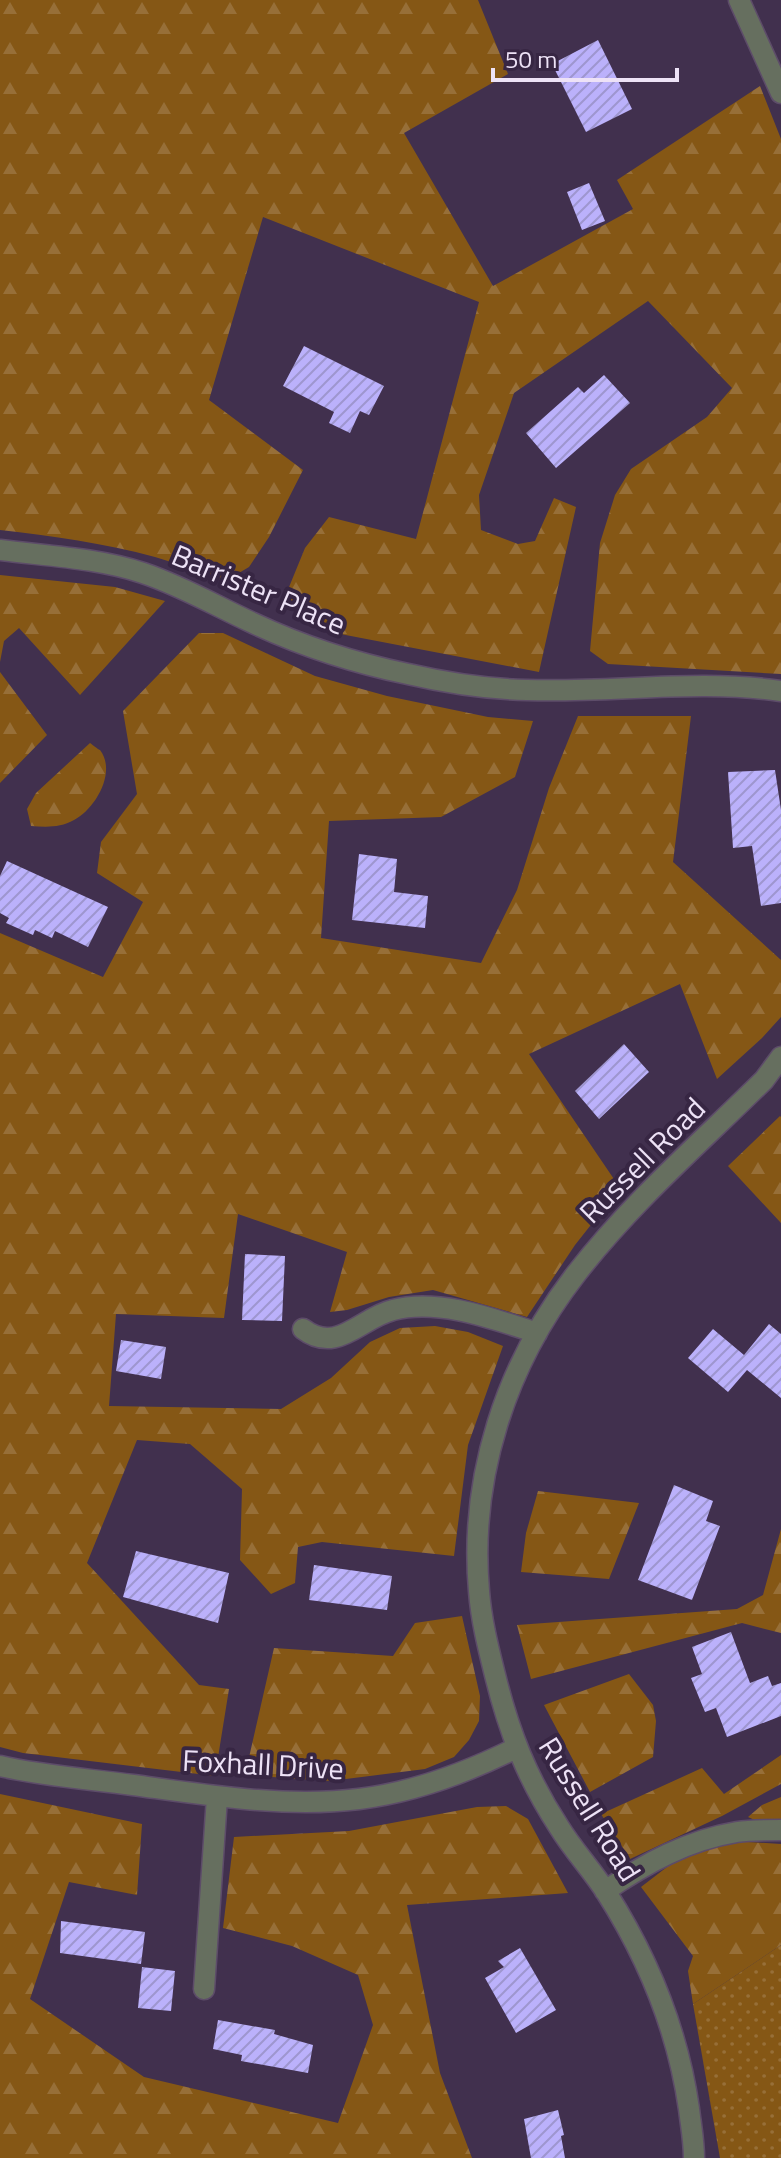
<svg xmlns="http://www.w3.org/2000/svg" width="781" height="2158" font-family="'Titillium Web',sans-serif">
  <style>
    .grass { fill: url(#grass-dots) }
    .forest { fill: url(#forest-firs) }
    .building { fill: url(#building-hatch) }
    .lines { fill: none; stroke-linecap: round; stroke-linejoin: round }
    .minor-casing { stroke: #5d4c69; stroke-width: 23 }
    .minor { stroke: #666f5f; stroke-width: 20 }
    .labels { text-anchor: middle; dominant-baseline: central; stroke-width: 8; stroke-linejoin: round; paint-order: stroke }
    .street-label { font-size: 30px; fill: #ede2f6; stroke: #372643 }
  </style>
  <defs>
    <pattern id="grass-dots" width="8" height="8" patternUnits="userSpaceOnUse" patternTransform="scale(2)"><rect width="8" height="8" fill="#855715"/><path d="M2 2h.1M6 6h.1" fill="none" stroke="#976f38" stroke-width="1.8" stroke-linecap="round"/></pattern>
    <pattern id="forest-firs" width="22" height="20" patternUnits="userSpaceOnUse" patternTransform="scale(2)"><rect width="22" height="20" fill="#855715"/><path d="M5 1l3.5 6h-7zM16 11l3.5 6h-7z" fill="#976f38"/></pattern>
    <pattern id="building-hatch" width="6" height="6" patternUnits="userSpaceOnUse" patternTransform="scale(2)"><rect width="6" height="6" fill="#bbb1fb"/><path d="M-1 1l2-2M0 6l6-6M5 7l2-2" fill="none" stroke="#9e96cf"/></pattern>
  </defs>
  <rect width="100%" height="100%" fill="#41304e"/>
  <path class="grass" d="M781,1945V2158H720L693,2004Z"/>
  <path class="forest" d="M0,0H478L508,74L404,133L493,286L633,209L617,180L760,86L781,139V674L608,664L590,651L600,543L615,495L631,469L707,417L732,388L648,301L514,393L479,495L481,530L518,544L535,541L554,498L576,507L539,672L330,632L295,608L287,592L305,548L329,517L416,539L479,302L263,217L209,400L303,470L269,537L249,567L227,580C202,574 179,564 155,557C104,543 52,536 0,530Z
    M0,575L115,587L165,601L80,695L19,628L4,641L0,662Z
    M199,633H223L315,676L387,696L488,717L533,721L515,777L441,817L329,821L321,938L481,963L517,890L549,788L578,716H691L673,862L781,960V1017L762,1038L717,1079L680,984L529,1054L620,1188L575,1245L527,1317L433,1290L389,1297L347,1310L330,1312L347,1252L238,1214L224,1318L116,1314L109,1406L281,1409L331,1378L370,1342L400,1328L435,1326L468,1332L503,1346L468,1445L454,1556L322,1542L298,1547L295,1583L271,1594L240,1560L242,1489L190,1444L137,1440L87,1563L199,1685L229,1689L215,1776L23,1753L0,1747V933L103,977L143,902L97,873L101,842L137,794L123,711Z
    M0,672L47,735L0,783Z
    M90,743C90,743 99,750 100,750C117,772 95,809 74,820C60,828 46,827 31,826L27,809L36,793Z
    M780,1116L781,1117V1223L728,1166Z
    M538,1491L639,1503L609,1579L521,1572L526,1533Z
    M781,1529V1633L742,1623L531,1679L517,1625L737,1609L763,1595Z
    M462,1616L480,1696L479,1721L469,1740L454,1757L425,1769L330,1781L245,1775L274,1648L393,1656L415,1623Z
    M629,1674L653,1705L656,1721L653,1757L590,1792L544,1705Z
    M781,1755V1784L722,1816L630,1859L601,1814L702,1768L724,1794Z
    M0,1794L142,1824L137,1895L69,1882L30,1999L144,2077L338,2123L373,2025L358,1975L292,1946L223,1928L234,1837L349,1831L477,1807L506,1806L528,1819L568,1893L407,1905L440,2073L472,2158H0Z
    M781,1797V1820L759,1822L748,1817L762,1805Z
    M731,1841L781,1844V1945L693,2004L688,1971L693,1956L641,1887L680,1857Z"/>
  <path class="building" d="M598,40L632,109L586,132L552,64Z
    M589,183L605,221L582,230L567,192Z
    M304,346L384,386L369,415L360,411L350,433L329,423L334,412L283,386Z
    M604,375L630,403L556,468L526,433L578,387L584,393Z
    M775,770L781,810V903L761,906L752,846L733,848L728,772Z
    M359,854L397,859L394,892L428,896L425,928L352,920Z
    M7,861L108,907L88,947L55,931L52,938L35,930L33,935L6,923L9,918L0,913V876Z
    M624,1044L649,1072L599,1119L575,1091Z
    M245,1254L285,1256L282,1321L242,1320Z
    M769,1324L781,1334V1398L747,1370L728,1392L688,1358L713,1329L744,1355Z
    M121,1340L166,1347L161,1379L116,1371Z
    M674,1485L713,1501L706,1521L720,1526L692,1600L638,1580Z
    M136,1551L229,1573L218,1623L123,1597Z
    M314,1565L392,1576L387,1610L309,1600Z
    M731,1632L750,1683L768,1676L772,1686L781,1683V1716L727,1737L716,1708L705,1712L691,1678L702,1674L692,1647Z
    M61,1921L145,1932L141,1964L60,1953Z
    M520,1948L556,2010L516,2033L485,1978L504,1967L498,1961Z
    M142,1967L175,1971L171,2011L138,2008Z
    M218,2020L275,2030L274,2034L313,2045L308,2073L241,2061L242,2055L213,2049Z
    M558,2110L564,2135L561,2136L565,2158H531L524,2119Z"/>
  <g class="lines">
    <defs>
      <path id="minor" d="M739,0L781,93
        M0,550C47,556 98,558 143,573C182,586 216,606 253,623C302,646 355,663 408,674C447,683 487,689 527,690C612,693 697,679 781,691
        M303,1329C337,1355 360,1318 393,1310C438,1298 494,1319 537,1333
        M0,1766C43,1776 89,1779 133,1785C207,1795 285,1808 359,1799C415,1792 466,1773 516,1748
        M605,1891C646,1863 688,1840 737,1832C751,1830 766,1830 781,1830
        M204,1989L217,1797
        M694,2158C694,2141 691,2126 689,2109C678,2032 648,1958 606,1892C592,1870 573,1850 559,1827C527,1778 509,1732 495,1675C488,1647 481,1619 479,1591C469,1477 506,1364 576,1274C631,1203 700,1143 764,1080L781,1057"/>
    </defs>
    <use href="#minor" class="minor-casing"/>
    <use href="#minor" class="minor"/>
  </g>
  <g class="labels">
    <g class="street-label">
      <text transform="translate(259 589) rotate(23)">Barrister Place</text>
      <text transform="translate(642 1160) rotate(-45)">Russell Road</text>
      <text transform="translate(263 1764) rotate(3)">Foxhall Drive</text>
      <text transform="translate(590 1809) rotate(58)">Russell Road</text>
    </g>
  </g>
  <path d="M493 68v12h184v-12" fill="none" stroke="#ede2f6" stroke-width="4"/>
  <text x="505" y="68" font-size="24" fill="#ede2f6" stroke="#372643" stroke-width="6" paint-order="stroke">50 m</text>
</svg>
